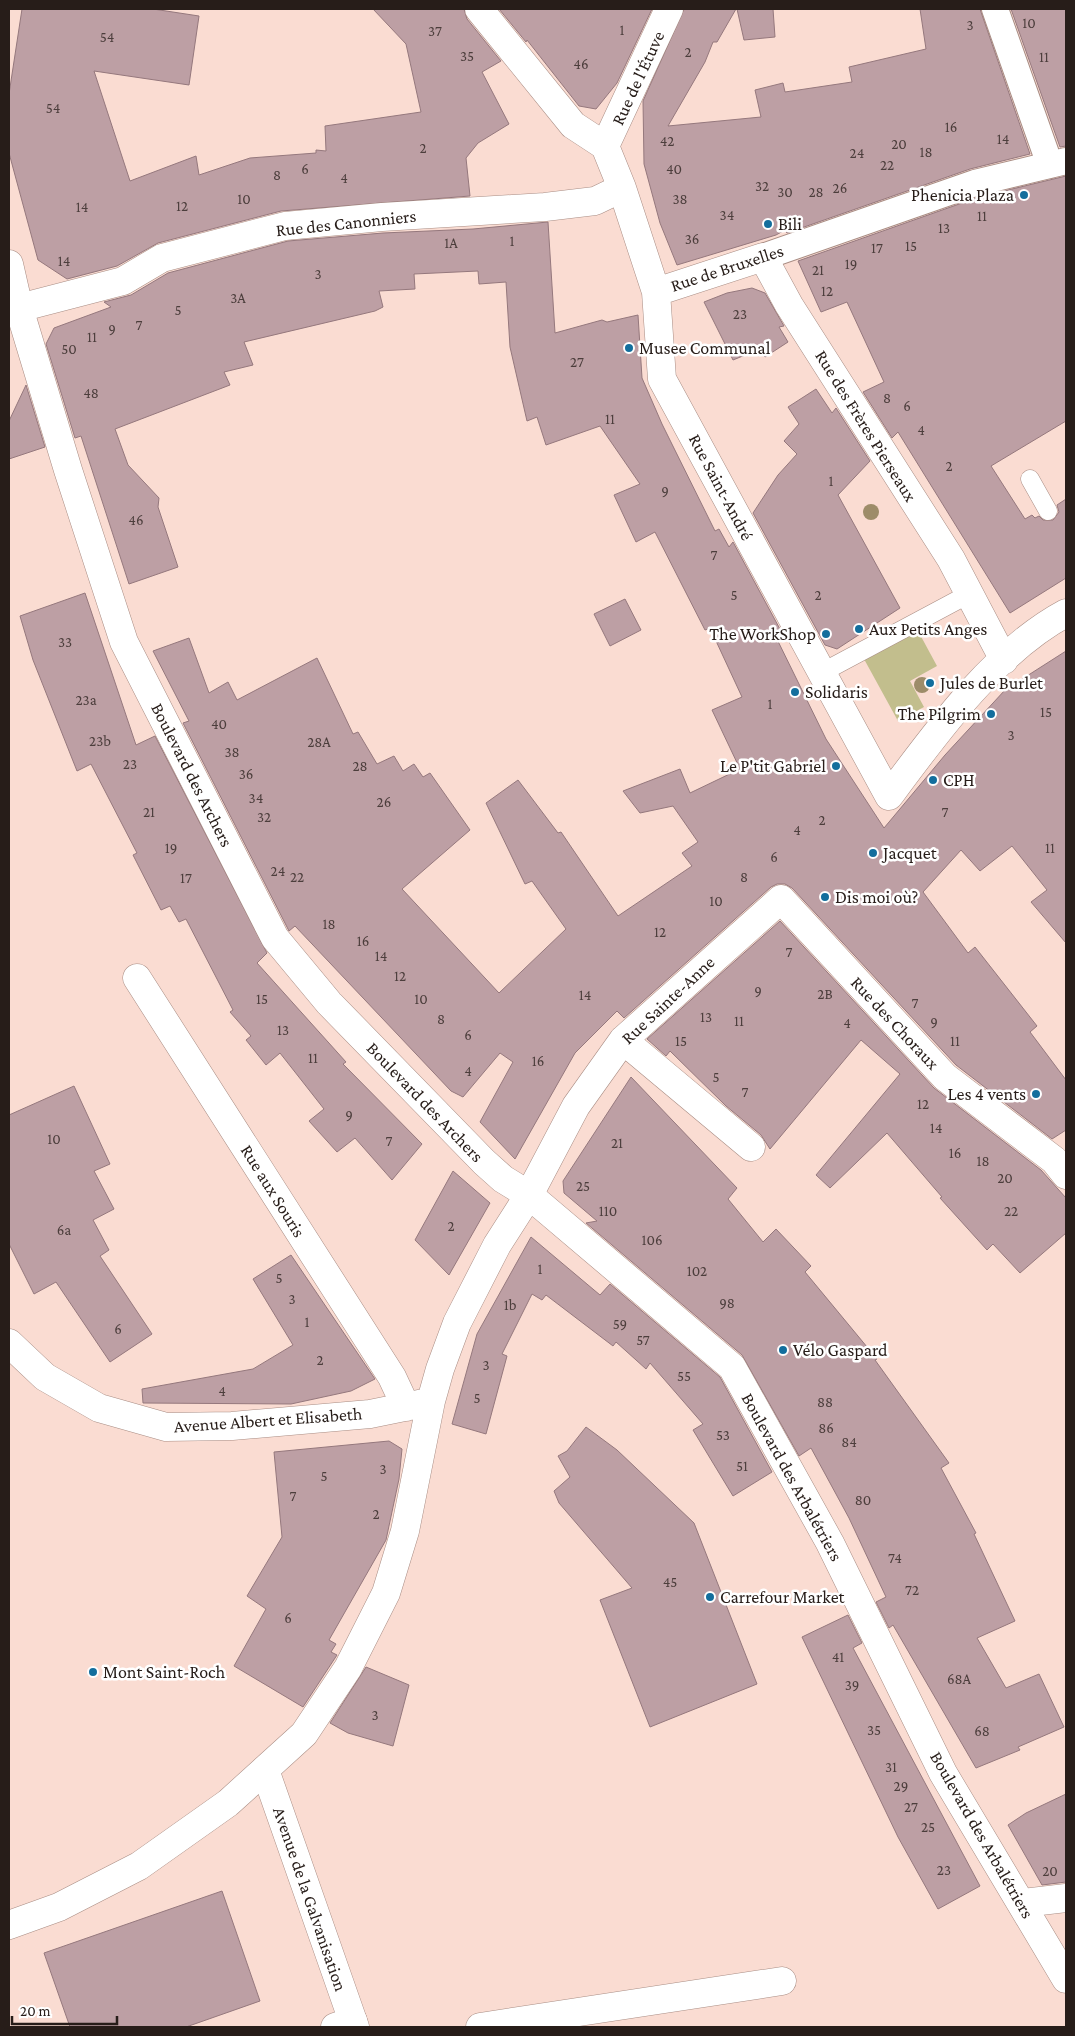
<svg xmlns="http://www.w3.org/2000/svg" width="1075" height="2036" font-family="'Crimson Pro',serif">
  <style>
    .green { fill: #c2be8d }
    .building { fill: #bd9fa4; stroke: #95787d }
    .lines { fill: none; stroke-linecap: round; stroke-linejoin: round }
    .service-casing { stroke: #a98d84; stroke-width: 19 }
    .pedestrian-casing { stroke: #a98d84; stroke-width: 28 }
    .minor-casing { stroke: #a98d84; stroke-width: 29 }
    .tertiary-casing { stroke: #a98d84; stroke-width: 29 }
    .secondary-casing { stroke: #a98d84; stroke-width: 29 }
    .service { stroke: #fff; stroke-width: 18 }
    .pedestrian { stroke: #fff; stroke-width: 26 }
    .minor { stroke: #fff; stroke-width: 28 }
    .tertiary { stroke: #fff; stroke-width: 28 }
    .secondary { stroke: #fff; stroke-width: 28 }
    .tree { fill: #9d8c69 }
    .poi-dot { fill: #136e9d; stroke: #fff; stroke-width: 2 }
    .labels { text-anchor: middle; dominant-baseline: central; stroke-width: 5; stroke-linejoin: round; paint-order: stroke }
    .number-label { font-size: 15px; fill: #4c3e3c }
    .street-label { font-size: 18px; fill: #271d19; stroke: #fff }
    .poi-label { font-size: 18px; fill: #271d19; stroke: #fff; text-anchor: start }
  </style>
  <rect width="100%" height="100%" fill="#fadcd2"/>
  <path class="green" d="M917,629L937,666L910,681L924,707L898,721L864,659Z"/>
  <path class="building" d="M22,9H153L199,16L189,85L94,71L130,181L196,156L199,175L250,158L316,153V150L326,151L325,126L421,112L406,44L373,9H464L467,19L501,61L482,72L509,124L478,143L466,158L470,196L281,211L158,243L117,266L67,279L38,260L9,153V94Z
    M499,9H652L617,83L596,109L579,106L527,40L526,42Z
    M684,9H736L717,42H713L705,62L668,126L761,117L755,90L783,83L785,92L852,82L849,67L926,49L920,9H980L1030,154L970,169L787,233L785,230L776,235L677,265L660,223L644,164L643,101Z
    M737,9H773L775,37L744,40Z
    M1011,9H1066V146L1060,147Z
    M1066,176V421L991,466L1025,519L1032,515L1035,518L1039,516L1043,520H1053L1059,512L1057,505L1066,499V578L1010,613L898,432L892,438L863,392L884,382L847,302L821,312L798,261L979,197Z
    M548,222L555,333L602,320L607,322L638,315L642,378L662,424L715,531L719,529L729,547L733,542L781,631L771,627L826,739L884,828L945,755L1005,690L1066,651V943L1031,902L1047,890L1012,846L980,871L961,850L923,892L968,953L975,947L1037,1026L1030,1032L1066,1080V1130L1052,1139L956,1065L792,888L785,884H777L771,887L624,1018L617,1011L575,1053L515,1159L480,1122L513,1062L500,1053L463,1097L451,1091L295,926L289,931L288,929L183,723L189,721L153,651L189,638L209,693L228,682L237,700L317,658L353,734L358,732L377,764L394,756L403,771L414,764L423,777L430,773L470,830L402,889L499,993L566,929L532,881L525,884L486,803L518,780L558,833L561,832L618,916L692,866L682,853L698,842L673,806L640,813L623,791L680,769L690,793L740,769L712,710L742,697L710,628L705,630L655,532L636,542L614,495L640,484L600,426L546,445L537,417L527,421L510,347L506,282L479,284L478,271L414,274L415,289L379,291L383,307L375,311L244,342L253,365L224,372L230,385L115,429L128,465L159,498L158,507L178,567L129,584L81,436L75,438L46,344L54,328L111,307L104,302L131,295L168,273L288,241L383,233L473,229Z
    M752,288L765,293L784,326L779,327L788,342L765,357L760,349L733,360L704,302L727,293Z
    M26,385L45,447L9,459V421Z
    M816,389L832,413L836,408L870,461L838,495L900,608L837,649L825,645L753,513L778,475L797,454L784,441L799,424L788,407Z
    M85,593L136,745L155,736L267,953L257,963L346,1062L343,1064L422,1144L392,1180L355,1138L337,1152L309,1121L324,1109L280,1053L266,1065L246,1040L251,1036L230,1012L233,1010L186,919L179,922L170,906L161,910L133,855L137,853L91,764L77,771L33,660L20,616Z
    M625,599L641,630L610,646L594,614Z
    M780,921L934,1088L1041,1170L1066,1198V1233L1020,1273L993,1244L987,1250L940,1198L942,1197L887,1133L830,1188L816,1175L900,1074L861,1040L770,1149L761,1135L726,1106L670,1051L666,1056L647,1039Z
    M631,1077L737,1188L728,1199L763,1242L776,1229L811,1266L805,1272L877,1359L875,1360L949,1463L941,1468L976,1533L974,1534L1015,1621L977,1638L1006,1688L1039,1674L1064,1727L1018,1747L1020,1750L976,1768L893,1625L889,1628L876,1602L886,1597L849,1518L811,1448L799,1456L742,1355L586,1223L597,1221L564,1193L563,1181Z
    M74,1086L110,1164L94,1171L114,1209L93,1220L109,1250L100,1256L152,1334L110,1362L56,1282L34,1294L9,1244V1115Z
    M453,1171L490,1203L449,1275L415,1240Z
    M531,1237L600,1295L610,1284L720,1377L772,1472L733,1496L693,1430L703,1424L650,1363L646,1369L616,1342L613,1346L546,1295L542,1300L532,1294L502,1354L507,1356L486,1434L452,1424L477,1334Z
    M291,1255L375,1379L351,1391L291,1404L143,1403L142,1389L253,1369L293,1345L253,1279Z
    M586,1427L617,1450L694,1523L757,1684L650,1727L600,1600L632,1588L559,1503L554,1491L570,1477L558,1456L567,1451Z
    M389,1441L402,1449L399,1479L386,1540L329,1640L336,1644L331,1652L337,1655L303,1707L234,1666L266,1609L247,1596L282,1537L274,1452Z
    M848,1615L862,1643L853,1648L980,1886L938,1909L898,1837L802,1637Z
    M366,1667L409,1685L393,1746L348,1733L330,1723Z
    M1066,1794V1882L1042,1885L1008,1825L1026,1813Z
    M222,1891L260,2001L186,2027H70L44,1953Z"/>
  <g class="lines">
    <defs>
      <path id="service" d="M1030,479L1048,511
        M821,673L969,594"/>
      <path id="pedestrian" d="M995,9L1050,165
        M763,257L975,183L1066,161"/>
      <path id="minor" d="M479,9L573,125L605,146L622,188L656,292L662,379L889,796C937,731 995,651 1066,613
        M605,146L669,9
        M656,292L763,257L789,305L951,559L1004,660
        M19,308L123,281L162,258L285,226L382,217L545,207L595,201L622,188
        M137,978L392,1377L406,1407
        M623,1040L751,1147
        M9,1343L45,1377L99,1408L166,1427L232,1426L370,1414L424,1403
        M1023,1903L1066,1898
        M9,1925L59,1907L139,1866L228,1803L304,1734L348,1668L386,1593L405,1531L431,1401L440,1369L457,1323L497,1245L529,1195L576,1106L623,1040L781,899L945,1077L1054,1160L1066,1175
        M335,2027L353,2021
        M480,2027L782,1981"/>
      <path id="tertiary" d="M265,1770L355,2027"/>
      <path id="secondary" d="M9,264L19,308L68,470L124,642L275,938L329,1003L484,1162L503,1179L529,1195L732,1367L830,1543L943,1773L1066,1979"/>
    </defs>
    <use href="#service" class="service-casing"/>
    <use href="#pedestrian" class="pedestrian-casing"/>
    <use href="#minor" class="minor-casing"/>
    <use href="#tertiary" class="tertiary-casing"/>
    <use href="#secondary" class="secondary-casing"/>
    <use href="#service" class="service"/>
    <use href="#pedestrian" class="pedestrian"/>
    <use href="#minor" class="minor"/>
    <use href="#tertiary" class="tertiary"/>
    <use href="#secondary" class="secondary"/>
  </g>
  <g class="tree">
    <circle cx="871" cy="512" r="8"/>
    <circle cx="922" cy="685" r="8"/>
  </g>
  <g class="poi-dot">
    <circle cx="1024" cy="195" r="5"/>
    <circle cx="768" cy="224" r="5"/>
    <circle cx="629" cy="348" r="5"/>
    <circle cx="859" cy="629" r="5"/>
    <circle cx="826" cy="634" r="5"/>
    <circle cx="930" cy="683" r="5"/>
    <circle cx="795" cy="692" r="5"/>
    <circle cx="991" cy="714" r="5"/>
    <circle cx="836" cy="766" r="5"/>
    <circle cx="933" cy="780" r="5"/>
    <circle cx="873" cy="853" r="5"/>
    <circle cx="825" cy="897" r="5"/>
    <circle cx="1036" cy="1094" r="5"/>
    <circle cx="783" cy="1350" r="5"/>
    <circle cx="710" cy="1597" r="5"/>
    <circle cx="93" cy="1672" r="5"/>
  </g>
  <g class="labels">
    <g class="number-label">
      <text x="1029" y="23">10</text>
      <text x="970" y="25">3</text>
      <text x="622" y="30">1</text>
      <text x="435" y="31">37</text>
      <text x="107" y="37">54</text>
      <text x="688" y="52">2</text>
      <text x="467" y="56">35</text>
      <text x="1044" y="57">11</text>
      <text x="581" y="64">46</text>
      <text x="53" y="108">54</text>
      <text x="951" y="127">16</text>
      <text x="1003" y="139">14</text>
      <text x="667" y="141">42</text>
      <text x="899" y="144">20</text>
      <text x="423" y="148">2</text>
      <text x="926" y="152">18</text>
      <text x="857" y="153">24</text>
      <text x="887" y="165">22</text>
      <text x="305" y="169">6</text>
      <text x="674" y="169">40</text>
      <text x="277" y="175">8</text>
      <text x="344" y="178">4</text>
      <text x="762" y="186">32</text>
      <text x="840" y="188">26</text>
      <text x="785" y="192">30</text>
      <text x="816" y="192">28</text>
      <text x="244" y="199">10</text>
      <text x="680" y="199">38</text>
      <text x="182" y="206">12</text>
      <text x="82" y="207">14</text>
      <text x="727" y="215">34</text>
      <text x="982" y="216">11</text>
      <text x="944" y="228">13</text>
      <text x="692" y="239">36</text>
      <text x="512" y="241">1</text>
      <text x="451" y="243">1A</text>
      <text x="911" y="246">15</text>
      <text x="877" y="248">17</text>
      <text x="64" y="261">14</text>
      <text x="851" y="264">19</text>
      <text x="818" y="270">21</text>
      <text x="318" y="274">3</text>
      <text x="827" y="291">12</text>
      <text x="238" y="298">3A</text>
      <text x="178" y="310">5</text>
      <text x="740" y="314">23</text>
      <text x="139" y="325">7</text>
      <text x="112" y="329">9</text>
      <text x="92" y="337">11</text>
      <text x="69" y="349">50</text>
      <text x="577" y="362">27</text>
      <text x="91" y="393">48</text>
      <text x="887" y="398">8</text>
      <text x="907" y="406">6</text>
      <text x="610" y="419">11</text>
      <text x="921" y="430">4</text>
      <text x="949" y="466">2</text>
      <text x="831" y="481">1</text>
      <text x="665" y="491">9</text>
      <text x="136" y="520">46</text>
      <text x="714" y="555">7</text>
      <text x="734" y="595">5</text>
      <text x="818" y="595">2</text>
      <text x="65" y="642">33</text>
      <text x="86" y="700">23a</text>
      <text x="770" y="704">1</text>
      <text x="1046" y="712">15</text>
      <text x="219" y="724">40</text>
      <text x="1011" y="735">3</text>
      <text x="100" y="741">23b</text>
      <text x="319" y="742">28A</text>
      <text x="232" y="752">38</text>
      <text x="130" y="764">23</text>
      <text x="360" y="766">28</text>
      <text x="246" y="774">36</text>
      <text x="256" y="798">34</text>
      <text x="384" y="802">26</text>
      <text x="149" y="812">21</text>
      <text x="945" y="812">7</text>
      <text x="264" y="817">32</text>
      <text x="822" y="820">2</text>
      <text x="797" y="830">4</text>
      <text x="171" y="848">19</text>
      <text x="1050" y="848">11</text>
      <text x="774" y="857">6</text>
      <text x="278" y="871">24</text>
      <text x="297" y="877">22</text>
      <text x="744" y="877">8</text>
      <text x="186" y="878">17</text>
      <text x="716" y="901">10</text>
      <text x="329" y="924">18</text>
      <text x="660" y="932">12</text>
      <text x="363" y="941">16</text>
      <text x="789" y="952">7</text>
      <text x="381" y="956">14</text>
      <text x="400" y="976">12</text>
      <text x="758" y="991">9</text>
      <text x="825" y="994">2B</text>
      <text x="585" y="995">14</text>
      <text x="262" y="999">15</text>
      <text x="421" y="999">10</text>
      <text x="915" y="1003">7</text>
      <text x="706" y="1017">13</text>
      <text x="441" y="1019">8</text>
      <text x="739" y="1021">11</text>
      <text x="934" y="1022">9</text>
      <text x="847" y="1023">4</text>
      <text x="283" y="1030">13</text>
      <text x="468" y="1035">6</text>
      <text x="681" y="1041">15</text>
      <text x="955" y="1041">11</text>
      <text x="313" y="1058">11</text>
      <text x="538" y="1061">16</text>
      <text x="468" y="1071">4</text>
      <text x="716" y="1077">5</text>
      <text x="745" y="1092">7</text>
      <text x="923" y="1104">12</text>
      <text x="349" y="1115">9</text>
      <text x="936" y="1128">14</text>
      <text x="54" y="1139">10</text>
      <text x="389" y="1141">7</text>
      <text x="617" y="1143">21</text>
      <text x="955" y="1153">16</text>
      <text x="983" y="1161">18</text>
      <text x="1005" y="1178">20</text>
      <text x="583" y="1186">25</text>
      <text x="608" y="1211">110</text>
      <text x="1011" y="1211">22</text>
      <text x="451" y="1226">2</text>
      <text x="64" y="1230">6a</text>
      <text x="652" y="1240">106</text>
      <text x="540" y="1269">1</text>
      <text x="697" y="1271">102</text>
      <text x="279" y="1278">5</text>
      <text x="292" y="1299">3</text>
      <text x="727" y="1303">98</text>
      <text x="510" y="1305">1b</text>
      <text x="307" y="1322">1</text>
      <text x="620" y="1324">59</text>
      <text x="118" y="1329">6</text>
      <text x="643" y="1340">57</text>
      <text x="320" y="1360">2</text>
      <text x="486" y="1365">3</text>
      <text x="684" y="1376">55</text>
      <text x="222" y="1391">4</text>
      <text x="477" y="1398">5</text>
      <text x="825" y="1402">88</text>
      <text x="826" y="1428">86</text>
      <text x="723" y="1435">53</text>
      <text x="849" y="1442">84</text>
      <text x="742" y="1466">51</text>
      <text x="383" y="1469">3</text>
      <text x="324" y="1476">5</text>
      <text x="293" y="1496">7</text>
      <text x="863" y="1500">80</text>
      <text x="376" y="1514">2</text>
      <text x="895" y="1558">74</text>
      <text x="670" y="1582">45</text>
      <text x="912" y="1590">72</text>
      <text x="288" y="1618">6</text>
      <text x="838" y="1657">41</text>
      <text x="959" y="1679">68A</text>
      <text x="852" y="1685">39</text>
      <text x="375" y="1715">3</text>
      <text x="874" y="1730">35</text>
      <text x="982" y="1731">68</text>
      <text x="891" y="1767">31</text>
      <text x="901" y="1786">29</text>
      <text x="911" y="1807">27</text>
      <text x="928" y="1827">25</text>
      <text x="944" y="1870">23</text>
      <text x="1050" y="1871">20</text>
    </g>
    <g class="street-label">
      <text transform="translate(638 78) rotate(-65)">Rue de l'Étuve</text>
      <text transform="translate(346 223) rotate(-6)">Rue des Canonniers</text>
      <text transform="translate(727 268) rotate(-18)">Rue de Bruxelles</text>
      <text transform="translate(866 426) rotate(58)">Rue des Frères Pierseaux</text>
      <text transform="translate(721 487) rotate(62)">Rue Saint-André</text>
      <text transform="translate(192 775) rotate(63)">Boulevard des Archers</text>
      <text transform="translate(668 1000) rotate(-43)">Rue Sainte-Anne</text>
      <text transform="translate(895 1023) rotate(47)">Rue des Choraux</text>
      <text transform="translate(425 1102) rotate(46)">Boulevard des Archers</text>
      <text transform="translate(273 1191) rotate(58)">Rue aux Souris</text>
      <text transform="translate(268 1420) rotate(-4)">Avenue Albert et Elisabeth</text>
      <text transform="translate(792 1477) rotate(61)">Boulevard des Arbalétriers</text>
      <text transform="translate(982 1835) rotate(60)">Boulevard des Arbalétriers</text>
      <text transform="translate(310 1899) rotate(71)">Avenue de la Galvanisation</text>
    </g>
    <g class="poi-label">
      <text x="1014" y="195" text-anchor="end">Phenicia Plaza</text>
      <text x="778" y="224">Bili</text>
      <text x="639" y="348">Musee Communal</text>
      <text x="869" y="629">Aux Petits Anges</text>
      <text x="816" y="634" text-anchor="end">The WorkShop</text>
      <text x="940" y="683">Jules de Burlet</text>
      <text x="805" y="692">Solidaris</text>
      <text x="981" y="714" text-anchor="end">The Pilgrim</text>
      <text x="826" y="766" text-anchor="end">Le P'tit Gabriel</text>
      <text x="943" y="780">CPH</text>
      <text x="883" y="853">Jacquet</text>
      <text x="835" y="897">Dis moi où?</text>
      <text x="1026" y="1094" text-anchor="end">Les 4 vents</text>
      <text x="793" y="1350">Vélo Gaspard</text>
      <text x="720" y="1597">Carrefour Market</text>
      <text x="103" y="1672">Mont Saint-Roch</text>
    </g>
  </g>
  <rect width="1075" height="2036" fill="none" stroke="#271d19" stroke-width="20"/>
  <path d="M12 2016v8h105v-8" fill="none" stroke="#271d19" stroke-width="2.5"/>
  <text x="20" y="2016" font-size="15" fill="#271d19" stroke="#ffffff" stroke-width="4" paint-order="stroke">20 m</text>
</svg>
